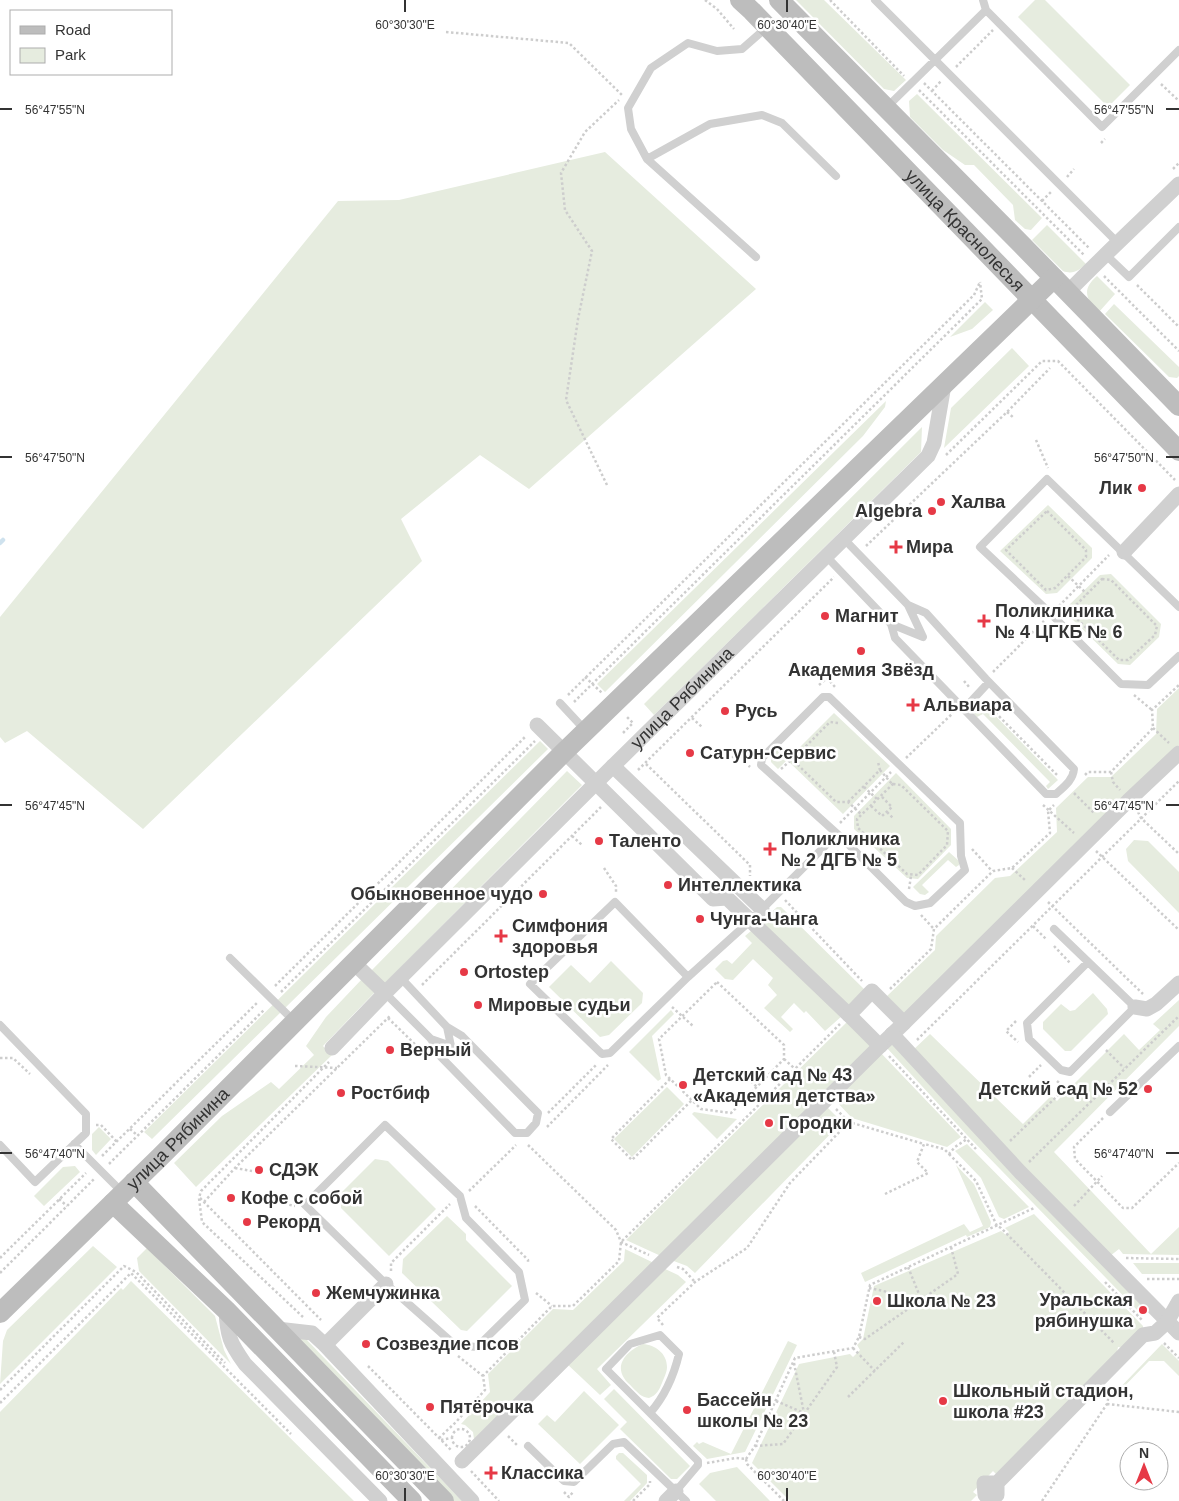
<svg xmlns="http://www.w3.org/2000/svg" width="1179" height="1501" font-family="Arial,sans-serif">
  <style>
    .green { fill: #e6ecdf }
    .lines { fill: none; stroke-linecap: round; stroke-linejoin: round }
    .stream { stroke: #cfe2ee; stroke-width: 4.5 }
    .path { stroke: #cdcdcd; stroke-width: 2.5; stroke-dasharray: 2.5 2.5; stroke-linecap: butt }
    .lane { stroke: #d0d0d0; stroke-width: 8 }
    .street { stroke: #d0d0d0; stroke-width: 15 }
    .secondary { stroke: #bdbdbd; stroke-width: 20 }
    .ticks { fill: none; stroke: #333; stroke-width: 2 }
    .poi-dot { fill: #e63946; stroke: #fff; stroke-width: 2 }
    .labels { text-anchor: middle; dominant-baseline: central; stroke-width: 5; stroke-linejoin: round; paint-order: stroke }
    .street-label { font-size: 18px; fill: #333; stroke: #fff }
    .poi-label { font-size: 18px; font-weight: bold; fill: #333; stroke: #fff; text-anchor: start }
    .ticks-label { font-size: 12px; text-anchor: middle; fill: #333; stroke: #fff; stroke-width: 5; stroke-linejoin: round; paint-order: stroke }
  </style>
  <rect width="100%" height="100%" fill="#fff"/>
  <path class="green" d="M796,0H824L906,80L894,91L884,89Z
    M1035,0H1045L1130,85L1108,107L1018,17Z
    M917,94L1042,218L1031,230L1025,229L1015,220L1013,205L974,165H965L943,150L910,117L909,101Z
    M605,152L756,289L529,489L480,455L401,519L422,561L143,829L27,731L5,743L0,737V617L338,201L399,200Z
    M1047,225L1086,264C1079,270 1073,275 1063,271L1032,240Z
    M1097,276L1115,294L1099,312C1085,299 1082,289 1097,276Z
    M985,302L993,310L972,329L950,337Z
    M1114,304L1179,367V376L1177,378L1169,377L1105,314Z
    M1012,348L1029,366L944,448L951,408Z
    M886,401L885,407L863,436L605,692L597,684Z
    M922,427L921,452L654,715L644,704Z
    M1048,505L1092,548V558L1057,593L1046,594L1000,551Z
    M1111,574L1161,624L1159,637L1130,665L1118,664L1069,616L1068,606L1100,575Z
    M1179,688V745L906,1015L887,996L935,950L936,936L995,878L1010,876L1057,832L1056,808L1088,777H1111L1156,734L1157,709Z
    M984,704L1058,780L1048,789L1046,786L1050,782L983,714L977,717L973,713Z
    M834,713L890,766L843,814L787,760L778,769L771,762V755L777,750L787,760Z
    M540,741L548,749L152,1139L144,1132Z
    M567,771L582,785L384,984L371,971Z
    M896,773L951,829V845L918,879L907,878L854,829V816Z
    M1134,840L1148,841L1179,872V913L1128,861L1126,849Z
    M949,852L959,861V865L956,867L948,860L922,885L929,892L925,895L920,894L913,887Z
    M777,907H781L867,992L849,1009L761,926L762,921Z
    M751,931H754L842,1016L825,1031L806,1011L804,1013L794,1003L781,1017L793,1029L790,1032L764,1008L777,995L768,985L773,978L753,959L733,980L725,979L715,969L723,961L727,960L732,964L752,943L745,936Z
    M611,961L643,993L642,1003L609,1035L600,1037L549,987L571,965L590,983Z
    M362,979L375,992L323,1046L332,1055L196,1187L174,1163L222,1116L271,1082L279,1089L314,1055L306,1046L326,1017Z
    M1093,993L1107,1009L1108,1014L1071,1051H1065L1043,1029V1022L1061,1004L1070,1011L1075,1010Z
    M1179,1000V1026L1054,1152L1151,1254L1179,1227V1255L1123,1254L1119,1249L1110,1256L912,1051L930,1034L1023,1124L1051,1096L1057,1101L1124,1034L1139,1050L1160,1030L1153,1024Z
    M671,1010L674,1014L652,1036L661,1079L658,1081L629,1052Z
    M847,1022L874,1046L663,1257L626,1240Z
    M893,1040L1149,1310L1142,1315L967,1135L886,1047Z
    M880,1052L961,1137L947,1147L852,1118L834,1099Z
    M667,1087L684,1104L632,1157L614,1139Z
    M826,1106L842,1122L695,1273L687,1266L671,1260Z
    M694,1112L737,1119L717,1139L692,1114Z
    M99,1127L111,1139L96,1155L92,1150V1134Z
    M967,1144L1029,1207L1004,1219L999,1217L981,1178L955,1151Z
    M375,1159L388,1161L436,1209L389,1256L341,1208V1193Z
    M956,1165L974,1184L991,1222L990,1227L967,1237L966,1235L865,1282L861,1273L964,1224L970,1232L983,1226Z
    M75,1166L80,1172L44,1206L34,1196L63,1167Z
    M1034,1214L1143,1326V1329L1123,1348L1118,1347L1117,1352L997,1475L993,1471L973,1492L977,1495L971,1501H790L752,1463L799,1364L850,1354L853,1357L860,1350L857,1345L863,1339L874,1286L1001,1231L1006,1235L1009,1232L1005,1228Z
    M447,1216L466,1234V1240L512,1286L467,1331L461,1330L402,1273L403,1259Z
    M93,1246L117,1267L0,1384L3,1341L7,1330Z
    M147,1248L215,1316L224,1350L231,1364L139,1271L137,1258Z
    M625,1249L656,1264L474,1439L473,1432L465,1425L461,1424L490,1392L488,1374L553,1309L573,1310L624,1261Z
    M1133,1263H1179V1274H1142Z
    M663,1268L678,1275L686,1282L597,1369L611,1385L600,1395L566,1363Z
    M131,1281L354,1501H0V1412L121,1288L123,1290Z
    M296,1337L305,1338L462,1501H454Z
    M788,1341L797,1345L745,1452L707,1459L693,1446L697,1442L699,1444L703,1442L731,1454Z
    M643,1344C655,1345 667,1353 667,1367C667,1372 664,1378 662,1383C659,1390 657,1395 649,1398C641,1397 638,1393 632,1387C630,1384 626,1382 624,1378C614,1363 630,1349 643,1344Z
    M1162,1344L1179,1361V1376L1164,1361H1149L1112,1399L1110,1398Z
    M614,1389L690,1466L677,1479H671L620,1429L627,1422L604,1399Z
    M584,1391L619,1425L580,1464L538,1424L547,1415L555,1422Z
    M619,1453H623L647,1475V1483L630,1501H624L641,1484L616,1459V1456Z
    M737,1467L770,1501H716L699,1484L710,1473Z"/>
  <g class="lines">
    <path class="stream" d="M0,543L3,540"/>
    <path class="path" d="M705,0L717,9L734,29
      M830,0L904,76
      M446,32L569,43L622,95
      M956,67L993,30
      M924,83L1090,249
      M1161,84L1179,101
      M919,90L1085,256
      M932,91L941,81
      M1101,143L1105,139
      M1173,169L1179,163
      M1067,177L1074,169
      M1042,201L1052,191
      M1104,276L1179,351
      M1137,285L1179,327
      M1007,412L1014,418
      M1036,440L1048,468
      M946,455L1042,361H1058L1175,480
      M607,485L566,400L578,319L592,251L565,210L561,173L585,132L619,100
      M1047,511L1086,550V557L1055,588L1046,590L1006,550Z
      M866,546L1007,412L1050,368
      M1068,576L1087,594
      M1102,579L1111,580L1157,626L1155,635L1128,660H1119L1073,615V608Z
      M1059,606L1109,555
      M993,672L1044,621
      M585,677L602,693
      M964,681L970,688
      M819,685L827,678L836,688
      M568,695L974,295L980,282
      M1134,695L1152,710
      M574,702L982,299L980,282
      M985,702L1058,776
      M692,718L702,727
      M838,723L830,722L796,756L797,764L836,802H848L862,815
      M1153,728L1169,743
      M623,733L633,723L626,716
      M725,749L734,758L743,760L750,767
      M906,758L953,713
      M743,760L753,751
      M646,764L750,865V876
      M781,769L790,761L796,760
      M638,770L834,577
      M880,770L892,784
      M1111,772L1113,782L1120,790
      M1085,775L1088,772H1111L1153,728L1152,710L1179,685
      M893,784L901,785L948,831L947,845L918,875L907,874L858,828L857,819Z
      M864,787L877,799
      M1074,793L1095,814
      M848,802L880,770L878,762
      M1043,805L1074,833
      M871,806L882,816L892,807L881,796
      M887,812L894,819
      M1138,812L1141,818L1179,854
      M840,823L891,772
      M572,836L582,845
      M972,849L992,871
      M837,851L849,863
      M1096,851L1179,930
      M604,868L616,886V892
      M1012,868L1026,881
      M756,882L770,886
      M909,889L911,876
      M785,900L862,981
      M1048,902L1143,994
      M921,915L934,929
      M1033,926L1046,939
      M1054,946L1071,964
      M717,982L784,1045V1059L731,1113L701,1109L666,1075L659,1039Z
      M422,985L601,807
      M275,986L526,736
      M890,989L931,949L934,929L993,871L1012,868L1050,833L1048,811L1054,805
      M281,992L535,741
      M672,1007L693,1026
      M388,1018L426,1055
      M1016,1021L1006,1031L1018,1042
      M917,1040L1179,781
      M1106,1050L1124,1068
      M889,1056L976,1149
      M0,1058H13L30,1074
      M784,1059L794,1068
      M295,1066L337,1068
      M1029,1077L1041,1065
      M747,1078L757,1087
      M670,1079L611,1139L632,1160L692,1100
      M1057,1081L1065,1088
      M836,1109L849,1122
      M548,1113L597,1064
      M1103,1118L1074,1147L1075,1159L1123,1208H1132L1179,1163
      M96,1125H101L117,1142
      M547,1127L608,1065
      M130,1129L137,1135
      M1010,1141L1071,1083
      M528,1145L616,1230L621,1242L649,1255
      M949,1154L976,1181L997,1226L1001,1228L1114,1343
      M102,1156L258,1002
      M1029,1162L1179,1016
      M109,1164L265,1009
      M235,1168L252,1171
      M469,1191L516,1145
      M885,1194L928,1173L917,1162L924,1144L944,1149L949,1154L955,1147L967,1139
      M278,1196L285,1204L295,1206
      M200,1198L321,1320
      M59,1199L67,1206
      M204,1202L235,1168L391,1015
      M475,1206L528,1260V1264
      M1074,1206L1102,1176
      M0,1258L86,1173
      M1126,1258L1179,1259
      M677,1267L683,1269L695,1282
      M391,1271V1263L450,1204
      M0,1273L95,1178
      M1147,1279H1179
      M1105,1282L1143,1321
      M869,1288L921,1299L908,1267
      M536,1293L552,1306
      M303,1317L202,1222L199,1198L201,1191L329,1062
      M663,1325L657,1318L695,1282L747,1248L790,1183L849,1122L924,1144
      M859,1337L865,1339L958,1274L951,1247
      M1164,1343L1179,1358
      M853,1348L875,1371
      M458,1356L483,1376
      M794,1363L804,1413
      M368,1366L452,1451
      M0,1390L124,1266L136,1272L225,1363
      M848,1397L905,1341
      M776,1401L804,1413
      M0,1403L131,1273L291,1434
      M1107,1404L1179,1412
      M452 1438a9 9 0 1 1 18 0a9 9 0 1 1-18 0Z
      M508,1436L518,1446
      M439,1438L456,1422L485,1390L483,1376L552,1306H573L619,1261L621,1242L840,1024
      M441,1440L451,1438
      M755,1446L783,1444L837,1367L834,1352
      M746,1459L755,1446L795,1358L853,1348L859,1337L870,1285L1034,1208
      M746,1459L747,1464L784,1501
      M707,1463L736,1458L746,1459
      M471,1471L499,1501
      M564,1492L569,1497L573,1492
      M633,1501L650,1484V1481
      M1042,1501L1107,1404L1110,1390"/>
    <path class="lane" d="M875,0L1119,244
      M983,0L986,10
      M886,108L986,10L1102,127L1179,50
      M647,159L710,124L762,115L782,123L836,176
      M1105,254L1129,277L1179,227
      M756,257L647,159L631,129L628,108L651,68L688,43L717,51L742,49L766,28
      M825,555L891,624L895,638L1046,794H1056C1065,786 1073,780 1074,769L986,679L926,613L908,605L843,538
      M1179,607L1047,479L980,547L1051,614L1121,684L1148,685L1179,656
      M891,624L923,637L908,605
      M823,697H829L960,823L961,856L965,870L930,903L915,906L906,902L844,840L761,765L762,758Z
      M560,703L586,731
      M964,709L989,682
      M615,902L688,977L610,1053L602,1054L530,984Z
      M1054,929L1135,1007L1070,1072L1061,1070L1029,1039L1027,1023L1088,962
      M230,958L294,1021
      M688,977L750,921L837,834
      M385,993L431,1039L440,1056L515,1133H527L536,1123L538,1113L462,1036L447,1027L400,977
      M0,1025L86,1114V1133L35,1182L0,1145
      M431,1039L451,1046L447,1027
      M1110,1112L1179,1046
      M385,1125L460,1196L466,1218L519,1272L525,1300L477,1347L455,1345L386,1284L305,1205Z
      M74,1144L122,1192
      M650,1413C664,1397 674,1375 679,1354L660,1335L630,1344L606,1369L698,1461V1465L676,1491
      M528,1446L564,1481L574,1482L613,1444L624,1442L686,1501"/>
    <g class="street">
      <path d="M1068,292C1104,255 1142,220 1179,184"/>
      <path d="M1124,552L1179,494"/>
      <path d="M537,725L713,899L727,898L849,1015"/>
      <path d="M613,766L762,909"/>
      <path d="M353,962L385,993"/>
      <path d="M872,991L904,1023L880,1046L849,1015Z"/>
      <path d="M1135,1007L1147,1009L1156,1004L1179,983"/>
      <path d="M904,1023L1128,801L1179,753"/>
      <path d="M892,1034L1020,1172L1179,1333"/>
      <path id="s1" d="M332,1048L385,993L613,766L928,456L934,443L944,385"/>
      <path d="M226,1310C227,1336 230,1343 245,1364L380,1501"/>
      <path d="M277,1329L312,1333L325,1345L472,1501"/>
      <path d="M325,1345L386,1284"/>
      <path d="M462,1461L880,1046"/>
      <path d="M997,1483V1495H985L984,1483H997L1143,1335L1155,1333L1167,1322L1179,1301"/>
      <path d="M666,1501L676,1491"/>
    </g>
    <g class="secondary">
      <path id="s2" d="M740,0L752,11L1179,451"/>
      <path d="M779,0L1021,244L1179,406"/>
      <path d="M134,1182L444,1501"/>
      <path d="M113,1203L226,1310L412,1501"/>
      <path id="s3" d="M0,1313L160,1157L564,752L1054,278"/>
    </g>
  </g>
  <path class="ticks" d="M405,0V12M787,0V12M0,109H12M1166,109H1179M0,457H12M1166,457H1179M0,805H12M1166,805H1179M0,1153H12M1166,1153H1179M405,1488V1501M787,1488V1501"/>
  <g class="poi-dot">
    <circle cx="1142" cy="488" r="5"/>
    <circle cx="941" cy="502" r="5"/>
    <circle cx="932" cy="511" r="5"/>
    <path d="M893.5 539.5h5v5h5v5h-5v5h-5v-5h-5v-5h5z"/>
    <circle cx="825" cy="616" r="5"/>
    <path d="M981.5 613.5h5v5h5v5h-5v5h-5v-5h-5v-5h5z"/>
    <circle cx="861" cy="651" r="5"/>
    <path d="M910.5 697.5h5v5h5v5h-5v5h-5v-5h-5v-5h5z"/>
    <circle cx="725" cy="711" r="5"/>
    <circle cx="690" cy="753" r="5"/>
    <circle cx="599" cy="841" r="5"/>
    <path d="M767.5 841.5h5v5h5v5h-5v5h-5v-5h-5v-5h5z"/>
    <circle cx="668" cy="885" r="5"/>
    <circle cx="543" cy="894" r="5"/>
    <circle cx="700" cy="919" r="5"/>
    <path d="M498.5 928.5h5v5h5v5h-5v5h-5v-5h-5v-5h5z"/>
    <circle cx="464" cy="972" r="5"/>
    <circle cx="478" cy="1005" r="5"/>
    <circle cx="390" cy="1050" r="5"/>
    <circle cx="683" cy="1085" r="5"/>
    <circle cx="1148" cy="1089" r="5"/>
    <circle cx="341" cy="1093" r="5"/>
    <circle cx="769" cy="1123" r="5"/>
    <circle cx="259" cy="1170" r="5"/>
    <circle cx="231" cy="1198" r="5"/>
    <circle cx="247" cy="1222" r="5"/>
    <circle cx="316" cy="1293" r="5"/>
    <circle cx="877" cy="1301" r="5"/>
    <circle cx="1143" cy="1310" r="5"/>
    <circle cx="366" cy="1344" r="5"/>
    <circle cx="943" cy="1401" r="5"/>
    <circle cx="430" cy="1407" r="5"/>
    <circle cx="687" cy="1410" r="5"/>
    <path d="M488.5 1465.5h5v5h5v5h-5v5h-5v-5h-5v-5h5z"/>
  </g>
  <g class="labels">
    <g class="street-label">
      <text stroke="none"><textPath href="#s2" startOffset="322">улица Краснолесья</textPath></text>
      <text stroke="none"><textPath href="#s1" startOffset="495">улица Рябинина</textPath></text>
      <text stroke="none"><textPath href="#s3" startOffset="249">улица Рябинина</textPath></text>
    </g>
    <g class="poi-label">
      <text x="1132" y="488" text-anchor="end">Лик</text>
      <text x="951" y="502">Халва</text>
      <text x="922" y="511" text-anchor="end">Algebra</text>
      <text x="906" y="547">Мира</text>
      <text x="995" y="611">Поликлиника<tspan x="995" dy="21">№ 4 ЦГКБ № 6</tspan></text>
      <text x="835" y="616">Магнит</text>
      <text x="861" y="670" text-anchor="middle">Академия Звёзд</text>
      <text x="923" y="705">Альвиара</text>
      <text x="735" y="711">Русь</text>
      <text x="700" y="753">Сатурн-Сервис</text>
      <text x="781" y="839">Поликлиника<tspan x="781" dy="21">№ 2 ДГБ № 5</tspan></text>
      <text x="609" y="841">Таленто</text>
      <text x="678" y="885">Интеллектика</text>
      <text x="533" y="894" text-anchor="end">Обыкновенное чудо</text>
      <text x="710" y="919">Чунга-Чанга</text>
      <text x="512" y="926">Симфония<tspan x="512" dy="21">здоровья</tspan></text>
      <text x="474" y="972">Ortostep</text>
      <text x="488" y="1005">Мировые судьи</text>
      <text x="400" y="1050">Верный</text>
      <text x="693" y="1075">Детский сад № 43<tspan x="693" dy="21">«Академия детства»</tspan></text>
      <text x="1138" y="1089" text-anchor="end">Детский сад № 52</text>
      <text x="351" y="1093">Ростбиф</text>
      <text x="779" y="1123">Городки</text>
      <text x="269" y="1170">СДЭК</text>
      <text x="241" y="1198">Кофе с собой</text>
      <text x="257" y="1222">Рекорд</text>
      <text x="326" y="1293">Жемчужинка</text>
      <text x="1133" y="1300" text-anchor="end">Уральская<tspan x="1133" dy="21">рябинушка</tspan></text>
      <text x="887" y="1301">Школа № 23</text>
      <text x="376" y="1344">Созвездие псов</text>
      <text x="953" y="1391">Школьный стадион,<tspan x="953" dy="21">школа #23</tspan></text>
      <text x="697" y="1400">Бассейн<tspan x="697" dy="21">школы № 23</tspan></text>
      <text x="440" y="1407">Пятёрочка</text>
      <text x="501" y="1473">Классика</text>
    </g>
  </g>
  <g class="ticks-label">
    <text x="405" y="29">60°30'30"E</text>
    <text x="787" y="29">60°30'40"E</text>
    <text x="55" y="114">56°47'55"N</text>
    <text x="1124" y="114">56°47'55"N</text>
    <text x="55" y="462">56°47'50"N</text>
    <text x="1124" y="462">56°47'50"N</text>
    <text x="55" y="810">56°47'45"N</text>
    <text x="1124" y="810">56°47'45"N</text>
    <text x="55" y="1158">56°47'40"N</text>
    <text x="1124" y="1158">56°47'40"N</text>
    <text x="405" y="1480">60°30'30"E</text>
    <text x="787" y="1480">60°30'40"E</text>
  </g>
  <rect x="10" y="10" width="162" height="65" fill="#ffffff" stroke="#adadad"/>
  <rect x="20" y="26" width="25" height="8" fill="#bdbdbd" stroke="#adadad"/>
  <text x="55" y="35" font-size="15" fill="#333333">Road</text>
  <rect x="20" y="48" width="25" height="15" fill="#e6ecdf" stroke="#adadad"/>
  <text x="55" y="60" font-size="15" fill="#333333">Park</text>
  <g transform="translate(1144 1466)"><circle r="24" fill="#ffffff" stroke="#adadad"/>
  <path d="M0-4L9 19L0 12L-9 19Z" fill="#e63946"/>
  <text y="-8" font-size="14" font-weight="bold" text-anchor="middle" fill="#333333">N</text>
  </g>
</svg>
